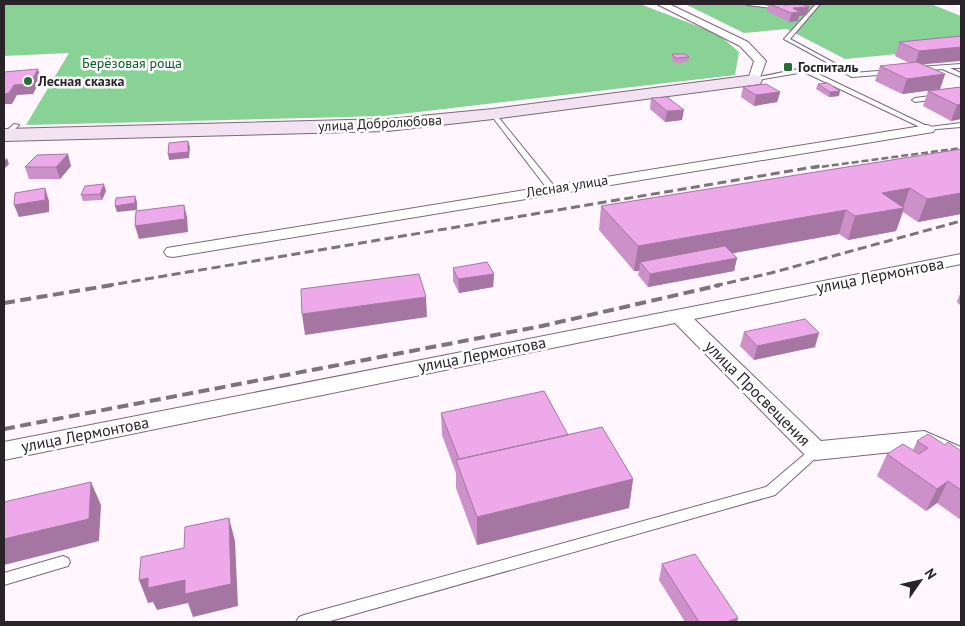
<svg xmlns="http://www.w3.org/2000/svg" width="965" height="626" font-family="'PT Sans',sans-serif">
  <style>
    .forest { fill: #87d294 }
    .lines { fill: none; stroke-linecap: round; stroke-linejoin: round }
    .lane-casing { stroke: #7b697a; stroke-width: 2 }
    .street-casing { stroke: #7b697a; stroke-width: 2 }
    .secondary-casing { stroke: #7b697a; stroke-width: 2 }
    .lane { fill: #fff; fill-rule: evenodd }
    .street { fill: #fff; fill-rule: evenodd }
    .secondary { fill: #f3e2f2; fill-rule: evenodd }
    .rail-far2 { stroke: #7c747b; stroke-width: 2.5; stroke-dasharray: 7 3; stroke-linecap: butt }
    .rail-far1 { stroke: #7c747b; stroke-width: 3; stroke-dasharray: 9 4.5; stroke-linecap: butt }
    .rail { stroke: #7c747b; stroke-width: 4; stroke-dasharray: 11 5.5; stroke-linecap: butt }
    .wall { fill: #cc91c8 }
    .shaded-wall { fill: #a676a3 }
    .building { fill: #eda9e9; stroke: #a676a3 }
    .poi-dot { fill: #266c38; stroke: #fff; stroke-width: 2 }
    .labels { text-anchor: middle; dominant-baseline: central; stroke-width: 5; stroke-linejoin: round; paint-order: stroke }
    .far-park-label { font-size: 14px; fill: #0a6028; stroke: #fff }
    .far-poi-label { font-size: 14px; font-weight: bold; fill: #2b232a; stroke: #fff; text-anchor: start }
    .far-street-label { font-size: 14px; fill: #2b232a; stroke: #fff }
    .street-label { font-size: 16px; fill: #2b232a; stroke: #fff }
  </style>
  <rect width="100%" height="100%" fill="#fff6fe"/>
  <path class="forest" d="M4,4H640L718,34L739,52L735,75L384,116L26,125L69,53L4,56Z
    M685,4H931L961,16V48L845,59L787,29L744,33Z"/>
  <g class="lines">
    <defs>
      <path id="lane" d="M746,4H758L783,8L781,9L748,5Z
        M816,4H820L790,39L853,73L891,70L894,72L891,74L852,77L832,66L810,70L929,127L961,123V127L926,130L804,72L752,81V79L754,78L828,63L784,39Z
        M961,64V68H950L961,73V77L942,69L918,71L915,69L918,67Z
        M961,92V96L915,102L912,100L915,98Z
        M491,113H495L555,187V191H549L491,115Z
        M14,124L19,125L8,136L4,137V133Z
        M816,447L820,448L822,451L820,454L775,495L327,622H296L299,617L304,615L766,487L812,448Z
        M63,556L68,558L70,562L68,566L4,585V573Z"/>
      <path id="street" d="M657,4H669L748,42L766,61L758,83H750L748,80L754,61L740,46Z
        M928,125L935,129L933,132L173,257L167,256L164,252L167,248L173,247Z
        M961,254V264L694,319L821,441L924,431L961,447V466L921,449L816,460L807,457L675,323L4,460V442Z"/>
      <path id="secondary" d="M754,75L760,76L762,80L760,84L493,119L388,131L4,141V129L388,119L493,109Z"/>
    </defs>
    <use href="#lane" class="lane-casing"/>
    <use href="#street" class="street-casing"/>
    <use href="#secondary" class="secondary-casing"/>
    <use href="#lane" class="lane"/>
    <use href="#street" class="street"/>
    <use href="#secondary" class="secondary"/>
    <path class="rail-far2" d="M812,168L961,148"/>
    <path class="rail-far1" d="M105,286L820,166
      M714,286L771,273L961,221"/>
    <path class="rail" d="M4,303L112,285
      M4,429L542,326L720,285"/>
  </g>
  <path class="wall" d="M768,4H781L807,15L799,16L798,21L789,22L767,11Z
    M961,36L923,64L945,74L940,89L902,94L875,81L880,66L909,63L895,56L899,42Z
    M672,54L689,57L688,62L675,63L672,59Z
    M818,84L839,96L829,97L816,89Z
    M743,87L780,92L777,102L754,106L741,97Z
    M961,87V119L951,121L923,106L928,91Z
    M651,98L682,120L665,122L650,109Z
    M961,149V214L918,222L903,212L896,231L848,240L839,234L733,253L737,258L734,271L648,287L638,275L639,271H634L599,230L601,206Z
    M71,166L60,179H29L25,167Z
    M106,191L102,200L83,201L81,195Z
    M453,268L494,274L493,287L459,293L453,281Z
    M961,291V306L957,302Z
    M744,332L815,347L754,360L740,346Z
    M441,413L568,435L633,479L629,508L477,545L456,488V473L442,435Z
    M917,441L945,445L961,451V520L937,503L926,511L877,476L887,454L913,450Z
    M662,564L737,622H685L659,580Z"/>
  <path class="shaded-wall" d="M809,7L807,15L799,16L798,21L789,22L793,8Z
    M961,47V61L915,65L919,51Z
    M38,69L41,79L33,94L17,95L12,104H4V94L14,85Z
    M945,74L940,89L902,94L907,79Z
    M840,91L839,96L829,97L830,92Z
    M780,92L777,102L754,106L756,95Z
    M961,104V119L951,121L957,105Z
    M684,110L682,120L665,122L667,111Z
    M188,141L190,147L189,158L169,160L168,154Z
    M68,154L71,166L60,179L56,167Z
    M7,158L9,164L4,169V161Z
    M104,184L106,191L102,200L100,194Z
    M45,188L49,201V212L19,217L14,205Z
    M910,188L903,208H904L896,231L848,240L855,216L882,193Z
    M961,193V214L918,222L927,199Z
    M135,196L137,202V210L117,212L115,206Z
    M184,205L187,217L188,232L139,239L135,226Z
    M846,210L839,234L646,269L640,262L639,271H634L638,246Z
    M737,258L734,271L648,287L650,274Z
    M494,274L493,287L459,293L458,279Z
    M426,297L427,317L305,335L302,314Z
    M819,333L815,347L754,360L757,346Z
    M633,479L629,508L477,545V517Z
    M948,481L937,503L926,511L937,489Z
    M91,482L101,505L99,541L4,565V539Z
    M229,518L235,541L238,606L193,617L188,603L157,610L153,602L148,603L139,580L148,578Z
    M738,618L737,622H726Z"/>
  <path class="building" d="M770,4H781L785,5L802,4L809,7L793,8L800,12L791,13Z
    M961,36V47L919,51L899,42Z
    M672,54H685L689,57L676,58Z
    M917,62L945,74L907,79L880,66Z
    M38,69L30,84L14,85L9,93L4,94V72Z
    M828,83L840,91L830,92L818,84Z
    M766,84L780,92L756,95L743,87Z
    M961,87V104L957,105L928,91Z
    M667,97L684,110L667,111L651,98Z
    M188,141V152L168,154L169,143Z
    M961,149V193L927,199L910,188L882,193L904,208L855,216L846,210L638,246L601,206Z
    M68,154L56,167H25L37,155Z
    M104,184L100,194L81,195L85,186Z
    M45,188V200L14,205L15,193Z
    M135,196V203L115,206L116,198Z
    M184,205L185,219L135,226L136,211Z
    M725,246L737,258L650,274L640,262Z
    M487,262L494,274L458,279L453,268Z
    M419,274L426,297L302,314L301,289Z
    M805,319L819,333L757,346L744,332Z
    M544,391L568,435L459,459L441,413Z
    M602,427L633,479L477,517L456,460Z
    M928,434L945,445L948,442L961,451V490L948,481L937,489L887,454L903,444L919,454L928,448L917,441Z
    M91,482L89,519L4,539V502Z
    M229,518L231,584L185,594V580L148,588V578L139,580L141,557L184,548L185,527Z
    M695,554L738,618L726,622H699L662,564Z"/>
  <g class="poi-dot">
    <rect x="783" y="62" width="10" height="10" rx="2.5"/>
    <circle cx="28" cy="81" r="5"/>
  </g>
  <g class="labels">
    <g class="far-park-label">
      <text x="132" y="63">Берёзовая роща</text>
    </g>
    <g class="far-poi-label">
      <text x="798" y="67">Госпиталь</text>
      <text x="38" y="81">Лесная сказка</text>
    </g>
    <g class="far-street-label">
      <text transform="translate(380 123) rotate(-3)">улица Добролюбова</text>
      <text transform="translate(567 186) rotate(-9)">Лесная улица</text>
    </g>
    <g class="street-label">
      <text transform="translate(880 275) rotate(-11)">улица Лермонтова</text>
      <text transform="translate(482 354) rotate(-11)">улица Лермонтова</text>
      <text transform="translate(758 393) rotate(45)">улица Просвещения</text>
      <text transform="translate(85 434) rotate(-11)">улица Лермонтова</text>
    </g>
  </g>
  <rect width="965" height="626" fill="none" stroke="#2b232a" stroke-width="10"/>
  <g transform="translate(920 581) rotate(56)" stroke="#ffffff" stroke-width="4" paint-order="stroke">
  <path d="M0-4L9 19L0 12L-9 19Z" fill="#2b232a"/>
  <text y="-8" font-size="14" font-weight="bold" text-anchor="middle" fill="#2b232a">N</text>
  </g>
</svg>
